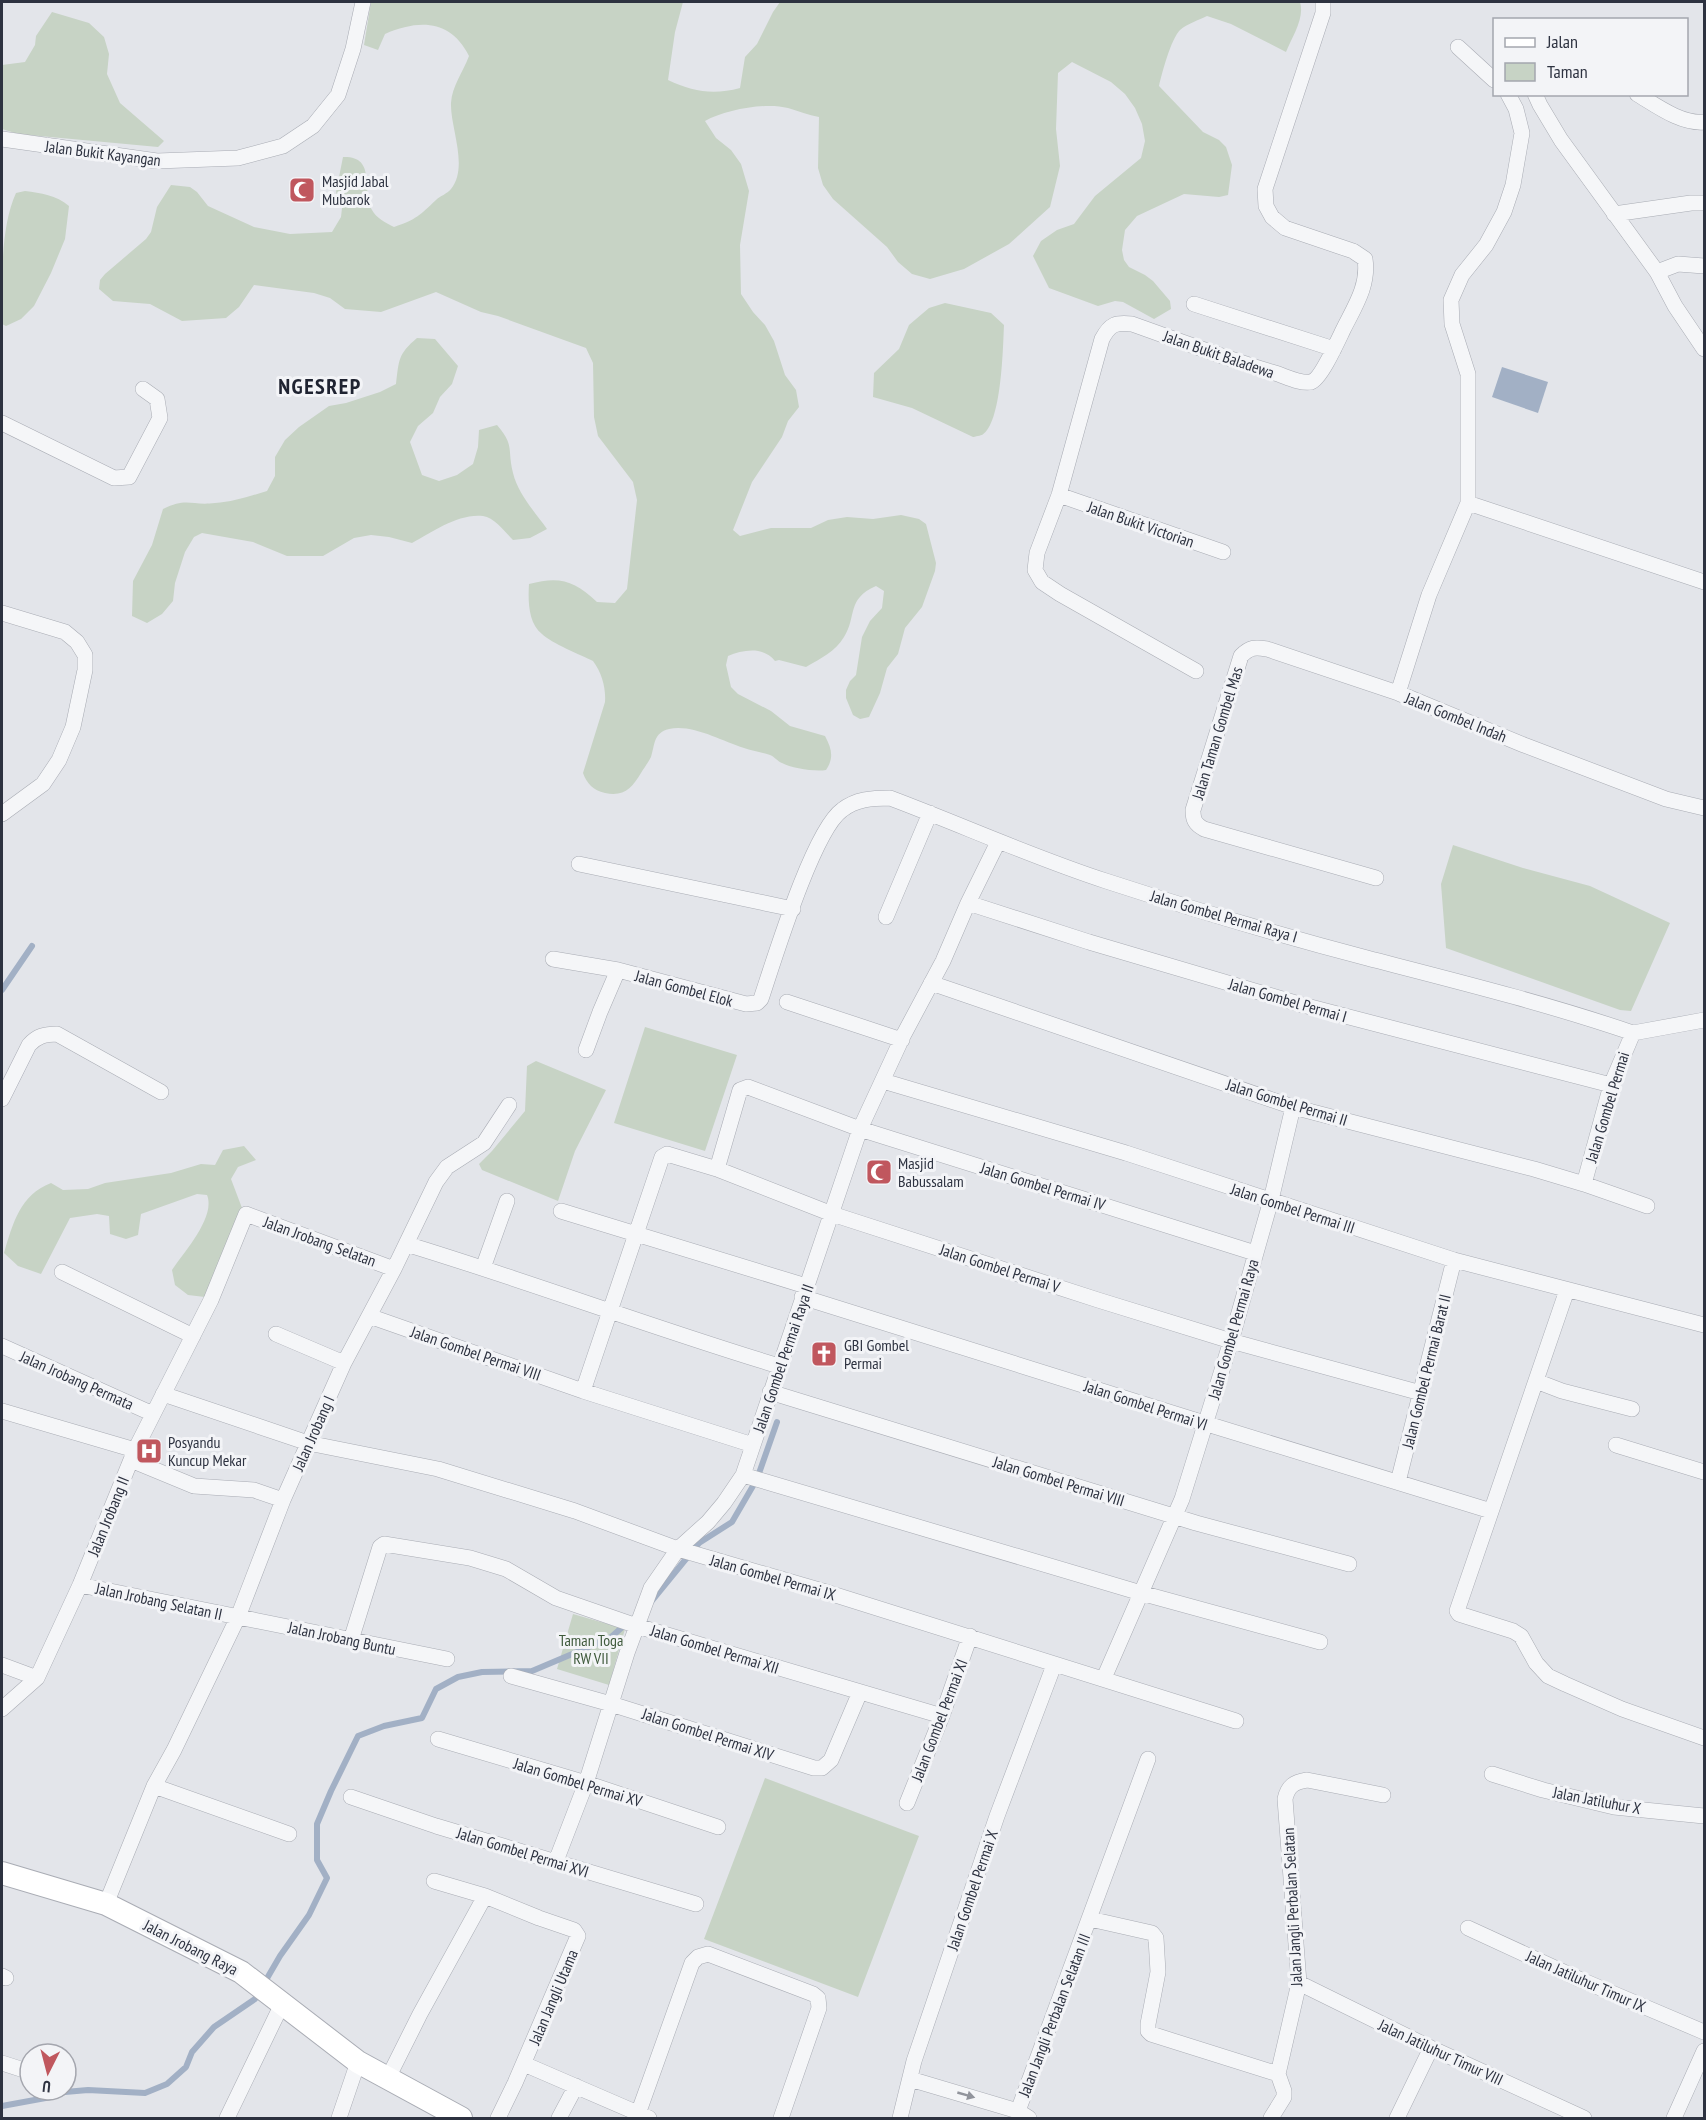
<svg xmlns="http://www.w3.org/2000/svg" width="1706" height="2120" font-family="'PT Sans Narrow',sans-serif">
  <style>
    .green { fill: #c7d3c5 }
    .water { fill: #a2b0c5 }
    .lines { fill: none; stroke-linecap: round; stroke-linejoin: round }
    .stream { stroke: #a2b0c5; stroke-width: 6 }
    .street-casing { stroke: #a9acb4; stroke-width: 16 }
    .secondary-casing { stroke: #a9acb4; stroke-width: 24 }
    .street { stroke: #f5f6f8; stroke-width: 15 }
    .secondary { stroke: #fff; stroke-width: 22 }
    .oneway { fill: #91949c }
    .labels { text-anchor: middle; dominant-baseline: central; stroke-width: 6; stroke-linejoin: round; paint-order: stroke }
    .street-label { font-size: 16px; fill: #2d3240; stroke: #f3f4f7 }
    .poi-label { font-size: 16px; fill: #2d3240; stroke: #f3f4f7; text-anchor: start }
    .park-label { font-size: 16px; fill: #3f5a3c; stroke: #f3f4f7 }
    .district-label { font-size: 22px; font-weight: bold; letter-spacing: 1.5px; fill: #1f2331; stroke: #f3f4f7 }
  </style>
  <rect width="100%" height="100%" fill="#e3e5ea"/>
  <path class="green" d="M371,2H683L675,32L668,80C693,92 714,95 740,88L745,57L757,44L773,12L780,2H1300C1305,18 1292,37 1286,52L1231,24L1207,16C1199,20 1187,24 1180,30C1171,39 1162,73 1159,86L1203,132L1219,140L1226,147L1232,165L1228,195L1219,197L1184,194L1137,216L1125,230L1122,250L1124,260L1129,267L1145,275L1153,281L1170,301L1171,309L1154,319L1123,302L1115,301L1098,306L1049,288L1033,256L1041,241L1057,230L1074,224L1095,196L1141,158L1145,141L1142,124L1135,108L1125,94L1111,82L1072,62L1058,73L1056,129L1060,166L1050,207L1009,244L964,269L930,279L912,274L898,262L887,247L833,199L823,185L818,168L819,117C808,115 799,111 788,108C765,102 725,110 705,121L716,138L731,150L741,164L749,191L740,245L741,294L753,312L765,325L774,341L785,375L796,390L799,407L788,421L782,437L752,482L733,530L740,536L771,528H811L828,520L847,517L873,519L901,515L919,519L926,524L936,563L935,571L922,607L905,628L898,654L887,668L880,693L869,717L860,719L853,715L846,698V690L850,681L856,675L862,637L870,621L882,608L884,591L876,586C846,599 857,617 844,637C835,652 821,658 806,667L779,660L775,661C763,646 743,650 728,656L726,665L731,687L738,694L771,711L790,726L825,736C832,749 834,758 826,770C815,772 791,768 782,763C777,761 775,757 770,755C762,752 752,751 744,748C721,741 693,724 669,729C653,733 655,745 651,757C648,763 644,768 641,773C632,788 624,797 605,793C593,790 587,784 583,773L605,702C606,688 602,673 593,661C581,655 551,643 542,634C528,623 528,600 529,584C559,576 574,580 597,602L615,603L627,589L637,500L633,482L598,436L594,417L593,363L586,348L498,316L481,312L436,292L381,312L345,309L330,298L314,293L254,285L239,307L226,318L182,321L150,304L113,301L99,289L100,280L105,274L146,239L151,232L157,207L171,185L190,187L197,192L208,206L254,227L290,234L332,232L341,217L342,208L336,192L343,157C377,156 361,189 372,210C376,218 386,223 394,227C417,219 419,216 436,200C440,196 447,194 451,189C469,167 450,127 451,103C452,86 463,72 469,56C451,20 420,19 385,34L378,50L364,45Z
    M52,12L89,23L104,37L109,54L107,74L120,103L164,141L158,147L18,134L2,129V65L25,62L35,45L36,36Z
    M25,191C41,193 56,195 69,206L65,239L51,273L34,306L21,319L6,326L2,324C2,283 0,228 16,193Z
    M945,303L991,313L1004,325C1003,346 1002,424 982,435C982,435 974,437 973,437L912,408L873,397L874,373L899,349L909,325L929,308Z
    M417,338L435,339L458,366L452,384L440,397L433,413L418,426L410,442L422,475L439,481L457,475L473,464L478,447L479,430L497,425C515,446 507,449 513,473C518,494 535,512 547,529L530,538L513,540C505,532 495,518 483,516C459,513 432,532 412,543L389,537L371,535L354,538L323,556H287L253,542L202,533L194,537L185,552L175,583L173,601L162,614L147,623L132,616L133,581L152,545L163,509C187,497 191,506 215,503C233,502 250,496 267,491L275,476V457L285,440L299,427L329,406L346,403L380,392L396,384C399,360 398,354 417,338Z
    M1453,845L1523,868L1590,886L1670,923L1631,1011L1620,1010L1446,948L1441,884Z
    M645,1027L737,1055L705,1151L614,1123Z
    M536,1061L606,1090L575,1151L558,1201L482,1170L479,1164L492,1151L525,1111L527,1066Z
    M244,1146L256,1160L238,1167L231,1179L242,1208L205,1297L188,1295L175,1285L172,1270C184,1252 216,1217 207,1195L197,1194L141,1214L138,1235L126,1239L110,1234L109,1216L97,1214L70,1218L41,1274L18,1266L4,1253C13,1223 20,1195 51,1183L63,1190L88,1189L105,1183L171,1173L201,1164L215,1165L223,1150Z
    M573,1614L625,1629L609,1685L557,1669Z
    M765,1778L919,1836L858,1997L704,1939Z"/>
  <path class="water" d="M1502,367L1548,382L1538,413L1492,397Z"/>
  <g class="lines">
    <path class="stream" d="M2,990L32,946
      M650,1603L699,1543L732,1522L757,1479L777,1422
      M2,2106L51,2097L65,2092L88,2090L145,2093L167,2084L186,2067L192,2052L214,2027L255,1999L280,1956L309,1915L327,1878L317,1860V1824L331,1791L358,1736L384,1726L422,1718L436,1689L458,1677L482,1672L532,1671L610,1638L627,1623"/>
    <defs>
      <path id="street" d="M1458,47L1494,80
        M1535,94L1540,105L1561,140L1657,272L1675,306L1704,349
        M1637,94C1657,106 1681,124 1704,122
        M2,139L157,161L238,158L283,146L313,126L338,95L353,49L363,2
        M1614,214L1691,203H1704
        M1657,272L1678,264L1704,266
        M1194,304L1334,349
        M2,423L114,478L129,477L160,418L157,399L143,389
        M1059,495L1223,552
        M1468,503L1704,582
        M2,613L65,632L77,642L85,655V670L73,727L59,760L43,784L2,814
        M1196,671L1060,594L1042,582L1035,570L1037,553L1059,495L1102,339C1110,324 1116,322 1132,324C1180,341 1227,359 1275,373C1285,376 1300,384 1311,382C1321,379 1339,338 1344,328C1355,306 1369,285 1365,259L1353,251L1285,228L1272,217L1266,206L1265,189L1323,13V2
        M1398,693L1429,595L1468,503V374L1452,324L1451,300L1462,275L1486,245L1504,212L1513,185L1522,133L1516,109L1508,94
        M579,864L793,909
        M1376,878L1204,829C1195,824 1193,820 1193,810L1241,656C1250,647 1255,647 1267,649L1398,693L1524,745L1666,799L1704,808
        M968,903L1089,942L1299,1004L1611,1085
        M886,917L930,813
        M553,959L618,970
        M931,983L1293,1107L1534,1169L1584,1184L1647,1206
        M787,1002L902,1040
        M586,1050L600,1012L618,970L746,1004L757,1003L761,999C774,960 813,831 842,810C856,799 872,798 890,798C962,825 1032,857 1106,881C1192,909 1279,935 1367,958C1456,981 1545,1003 1633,1033
        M883,1081L1126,1153L1454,1260L1704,1325
        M2,1099L29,1045C37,1036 45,1034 57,1034L161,1092
        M717,1169L740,1090L748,1087L860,1129L1255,1253
        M1584,1184L1611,1085L1633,1033L1704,1020
        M561,1211L806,1286
        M406,1244C531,1282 653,1328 779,1366
        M483,1268L507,1201
        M62,1272L193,1336
        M1567,1290L1457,1611L1459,1614L1513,1631L1521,1636L1536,1663L1548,1676L1565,1684L1622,1709L1704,1738
        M802,1297L1204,1423L1491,1511
        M369,1316L583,1391L753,1445
        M276,1334L344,1363
        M2,1346L153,1414
        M1536,1381L1562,1391L1632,1409
        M583,1391L662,1157L667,1154L717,1169L832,1214L1098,1300L1231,1341L1421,1393
        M770,1392L1196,1523L1349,1564
        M163,1394L308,1443L438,1469L575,1511L678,1549L826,1592L1236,1721
        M2,1411L135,1450
        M1616,1445L1704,1472
        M131,1460L194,1486L254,1490L283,1500
        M743,1475L1141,1593L1320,1642
        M1398,1482L1454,1260
        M80,1585L447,1659
        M351,1640L380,1547L384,1544L470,1558L506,1569L556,1598L637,1626L942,1716
        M2,1665L37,1678
        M511,1676L611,1704L814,1768H822L831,1760L860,1692
        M1104,1678L1182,1499L1231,1341L1271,1200L1293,1107
        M2,1709L37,1678L80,1585L135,1450L211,1300L246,1214L394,1269
        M438,1739L586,1783L718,1827
        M1492,1774L1543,1790L1614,1807L1704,1816
        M154,1786L289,1834
        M351,1797L436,1826L696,1904
        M907,1803L942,1716L970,1636
        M556,1861L586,1783L627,1653L651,1588L678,1549L708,1522L724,1503L743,1475L860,1129L903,1036L943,961L968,903L998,842
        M434,1881L485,1896
        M106,1904L154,1786L174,1750L238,1617L283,1500L344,1363L394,1269L436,1182L447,1167L484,1143L509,1105
        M1090,1919L1152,1933L1156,1938L1158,1972L1148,2024V2031L1151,2034L1278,2074
        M1468,1928L1579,1979L1704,2032
        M2,1976L6,1978
        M1299,1983L1431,2048L1584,2118
        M2,2063L30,2072
        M524,2064L649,2118
        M910,2079L1018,2111L1029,2118
        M387,2080L420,2014L485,1896L539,1918L574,1930L578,1936L515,2083L498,2118
        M1018,2111L1148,1759
        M638,2114L692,1963L698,1957L708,1954L813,1994L818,1998L819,2008L781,2118
        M227,2118L282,2004
        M339,2118L358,2062
        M559,2118L576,2086
        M900,2118L914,2061L997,1816L1054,1665
        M1271,2118L1284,2097V2091L1278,2074L1299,1983L1285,1799C1288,1786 1294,1782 1307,1780L1383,1795
        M1397,2118L1431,2048
        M1674,2118L1704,2051"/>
      <path id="secondary" d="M2,1873L106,1904L241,1972L358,2062L461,2118"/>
    </defs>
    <use href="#street" class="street-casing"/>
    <use href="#secondary" class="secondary-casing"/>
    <use href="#street" class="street"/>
    <use href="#secondary" class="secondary"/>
  </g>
  <defs><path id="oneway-solid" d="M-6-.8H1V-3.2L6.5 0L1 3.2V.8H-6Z" transform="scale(1.5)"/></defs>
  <use class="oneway" href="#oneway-solid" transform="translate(966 2095) rotate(16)"/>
  <defs>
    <symbol id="mosque-square" viewBox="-11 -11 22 22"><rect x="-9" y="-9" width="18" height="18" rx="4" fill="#c0575e" stroke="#f3f4f7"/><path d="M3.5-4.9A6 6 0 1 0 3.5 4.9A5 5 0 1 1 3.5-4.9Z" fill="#fff"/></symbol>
    <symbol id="church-square" viewBox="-11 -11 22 22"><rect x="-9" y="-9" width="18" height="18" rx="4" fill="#c0575e" stroke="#f3f4f7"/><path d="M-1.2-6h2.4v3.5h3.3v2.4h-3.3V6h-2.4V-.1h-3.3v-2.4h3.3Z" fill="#fff"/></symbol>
    <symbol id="hospital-square" viewBox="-11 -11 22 22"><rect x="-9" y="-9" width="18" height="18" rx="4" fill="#c0575e" stroke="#f3f4f7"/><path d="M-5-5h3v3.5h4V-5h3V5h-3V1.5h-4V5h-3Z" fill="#fff"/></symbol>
  </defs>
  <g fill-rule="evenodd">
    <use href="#mosque-square" x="287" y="175" width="30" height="30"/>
    <use href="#mosque-square" x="864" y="1157" width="30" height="30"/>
    <use href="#church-square" x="809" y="1339" width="30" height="30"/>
    <use href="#hospital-square" x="134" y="1436" width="30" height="30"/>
  </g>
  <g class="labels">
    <g class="street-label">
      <text transform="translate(103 153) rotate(7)">Jalan Bukit Kayangan</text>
      <text transform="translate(1219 354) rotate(19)">Jalan Bukit Baladewa</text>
      <text transform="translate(1141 524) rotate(19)">Jalan Bukit Victorian</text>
      <text transform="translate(1456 717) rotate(22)">Jalan Gombel Indah</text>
      <text transform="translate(1217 733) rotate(-73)">Jalan Taman Gombel Mas</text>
      <text transform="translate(1224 916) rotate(16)">Jalan Gombel Permai Raya I</text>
      <text transform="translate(684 988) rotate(15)">Jalan Gombel Elok</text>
      <text transform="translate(1288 1000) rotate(16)">Jalan Gombel Permai I</text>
      <text transform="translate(1287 1102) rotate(17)">Jalan Gombel Permai II</text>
      <text transform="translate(1607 1107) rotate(-73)">Jalan Gombel Permai</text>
      <text transform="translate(1043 1186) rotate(17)">Jalan Gombel Permai IV</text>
      <text transform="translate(1293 1208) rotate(18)">Jalan Gombel Permai III</text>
      <text transform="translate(320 1241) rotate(20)">Jalan Jrobang Selatan</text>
      <text transform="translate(1000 1268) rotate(18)">Jalan Gombel Permai V</text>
      <text transform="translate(1233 1329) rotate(-74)">Jalan Gombel Permai Raya</text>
      <text transform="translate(476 1353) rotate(19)">Jalan Gombel Permai VIII</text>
      <text transform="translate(783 1358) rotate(-71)">Jalan Gombel Permai Raya II</text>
      <text transform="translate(1426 1371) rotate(-76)">Jalan Gombel Permai Barat II</text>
      <text transform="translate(77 1380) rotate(24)">Jalan Jrobang Permata</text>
      <text transform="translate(1146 1405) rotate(18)">Jalan Gombel Permai VI</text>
      <text transform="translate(313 1433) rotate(-66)">Jalan Jrobang I</text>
      <text transform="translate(1059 1481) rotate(17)">Jalan Gombel Permai VIII</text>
      <text transform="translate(108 1516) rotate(-68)">Jalan Jrobang II</text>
      <text transform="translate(773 1577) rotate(16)">Jalan Gombel Permai IX</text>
      <text transform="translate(159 1601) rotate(12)">Jalan Jrobang Selatan II</text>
      <text transform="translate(342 1638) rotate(12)">Jalan Jrobang Buntu</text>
      <text transform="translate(715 1649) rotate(17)">Jalan Gombel Permai XII</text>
      <text transform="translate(939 1720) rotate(-69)">Jalan Gombel Permai XI</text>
      <text transform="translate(708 1734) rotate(18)">Jalan Gombel Permai XIV</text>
      <text transform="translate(578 1782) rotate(17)">Jalan Gombel Permai XV</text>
      <text transform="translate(1597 1800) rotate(11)">Jalan Jatiluhur X</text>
      <text transform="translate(523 1852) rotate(17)">Jalan Gombel Permai XVI</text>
      <text transform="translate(972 1890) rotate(-71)">Jalan Gombel Permai X</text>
      <text transform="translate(1292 1907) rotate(-93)">Jalan Jangli Perbalan Selatan</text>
      <text transform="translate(191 1947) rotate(27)">Jalan Jrobang Raya</text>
      <text transform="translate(1586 1981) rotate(24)">Jalan Jatiluhur Timur IX</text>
      <text transform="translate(553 1997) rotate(-67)">Jalan Jangli Utama</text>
      <text transform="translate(1054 2015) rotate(-69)">Jalan Jangli Perbalan Selatan III</text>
      <text transform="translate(1441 2052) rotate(25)">Jalan Jatiluhur Timur VIII</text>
    </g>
    <g class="poi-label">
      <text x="322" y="181">Masjid Jabal<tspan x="322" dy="18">Mubarok</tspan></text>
      <text x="898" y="1163">Masjid<tspan x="898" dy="18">Babussalam</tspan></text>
      <text x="844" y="1345">GBI Gombel<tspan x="844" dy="18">Permai</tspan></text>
      <text x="168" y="1442">Posyandu<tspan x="168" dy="18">Kuncup Mekar</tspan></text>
    </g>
    <g class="park-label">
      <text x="591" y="1640">Taman Toga<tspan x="591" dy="18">RW VII</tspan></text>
    </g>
    <g class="district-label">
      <text x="320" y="386">NGESREP</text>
    </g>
  </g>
  <rect width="1706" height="2120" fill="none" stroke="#2d3240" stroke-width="6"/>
  <rect x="1493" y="18" width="195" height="78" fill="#f3f4f7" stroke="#a4a6ae" stroke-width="1.5"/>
  <rect x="1505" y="38" width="30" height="9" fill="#ffffff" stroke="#a4a6ae" stroke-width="1.5"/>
  <text x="1547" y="48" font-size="18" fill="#2d3240">Jalan</text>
  <rect x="1505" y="63" width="30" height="18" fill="#c7d3c5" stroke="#a4a6ae" stroke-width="1.5"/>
  <text x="1547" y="78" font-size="18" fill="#2d3240">Taman</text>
  <g transform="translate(48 2072) rotate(186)"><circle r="28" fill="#f3f4f7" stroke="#a4a6ae" stroke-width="1.5"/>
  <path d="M0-4.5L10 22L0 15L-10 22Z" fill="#c0575e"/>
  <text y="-9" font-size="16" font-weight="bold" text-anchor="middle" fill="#2d3240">U</text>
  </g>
</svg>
